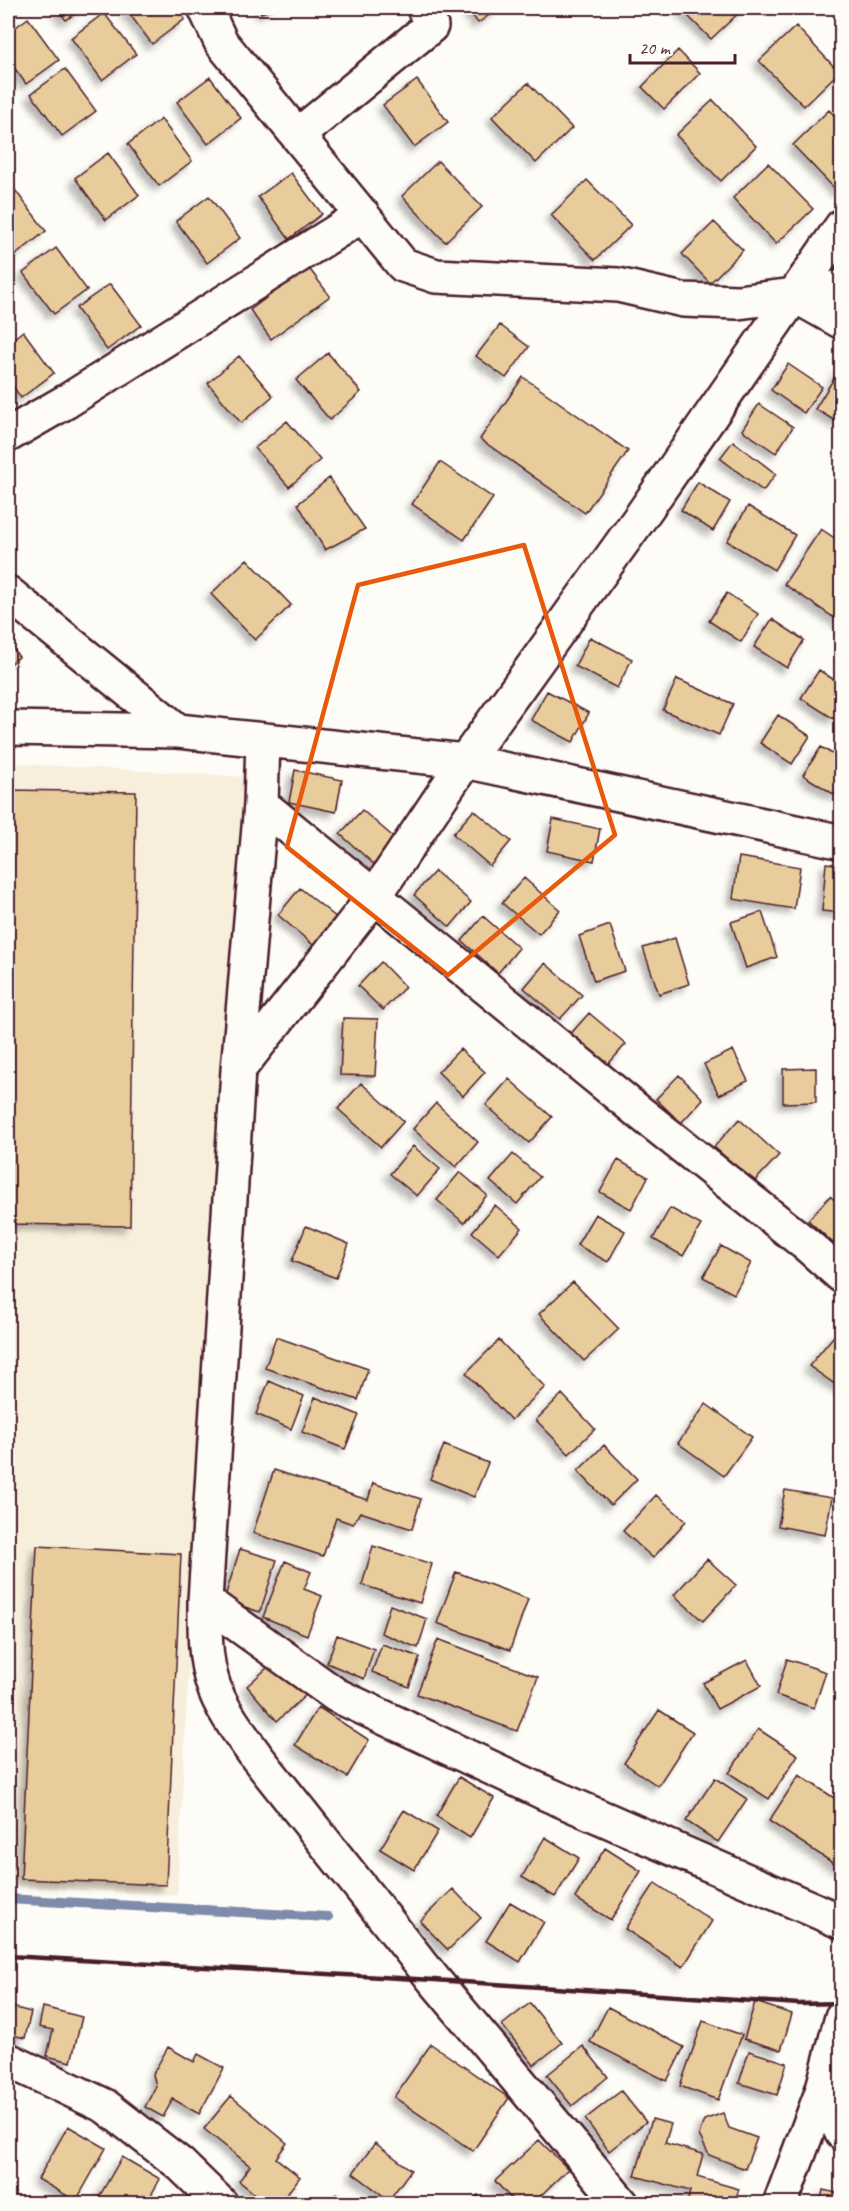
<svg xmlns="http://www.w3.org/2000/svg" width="849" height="2211" font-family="Caveat,sans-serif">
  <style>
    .built { fill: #f7eedc }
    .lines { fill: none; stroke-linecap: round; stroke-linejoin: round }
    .stream { stroke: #7e8baa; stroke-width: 10 }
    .building { fill: #e9cc9c; stroke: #4a1f2b; stroke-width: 1.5; filter: url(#shadow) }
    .minor-casing { stroke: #4a1f2b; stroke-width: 38 }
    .secondary-casing { stroke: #4a1f2b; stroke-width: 38 }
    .minor { stroke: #fdfcf7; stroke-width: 33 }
    .secondary { stroke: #fdfcf7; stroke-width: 33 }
    .rail { stroke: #4a1f2b; stroke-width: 4.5 }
    .marked { fill: none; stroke: #e8590c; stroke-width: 4.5; stroke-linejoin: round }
  </style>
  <defs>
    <filter id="shadow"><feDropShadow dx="-5.5" dy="5.5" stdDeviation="3" flood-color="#0004"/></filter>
  </defs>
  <rect width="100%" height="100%" fill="#fdfcf7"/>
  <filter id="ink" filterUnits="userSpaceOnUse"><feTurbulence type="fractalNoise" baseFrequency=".0167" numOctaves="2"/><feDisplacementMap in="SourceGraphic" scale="12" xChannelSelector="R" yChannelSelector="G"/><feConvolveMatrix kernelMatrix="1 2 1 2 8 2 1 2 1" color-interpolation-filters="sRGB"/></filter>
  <g filter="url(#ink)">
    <path class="built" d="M8,763L247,777L213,1180L177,1895L8,1886Z"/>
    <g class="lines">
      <path class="stream" d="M8,1899L328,1917"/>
    </g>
    <path class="building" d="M8,8H22L8,18Z
      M56,8H83L66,20Z
      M125,8H176L185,19L152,44Z
      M259,8H276L261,13Z
      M467,8H499L478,23Z
      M680,8H744L711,39Z
      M104,13L136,54L102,80L71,38Z
      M28,18L59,60L26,84L8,59V33Z
      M796,26L839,72L804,106L759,61Z
      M678,50L700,73L664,109L642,87Z
      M65,69L96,111L62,136L31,94Z
      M210,77L241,118L208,144L177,102Z
      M417,80L448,122L414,147L383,105Z
      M528,83L572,128L536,163L492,117Z
      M713,100L756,146L721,181L676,135Z
      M829,110L842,123V187L837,191L793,145Z
      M161,119L192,161L159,186L128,144Z
      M108,153L139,195L106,220L75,178Z
      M438,161L482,207L445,242L402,196Z
      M768,163L813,209L776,244L733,198Z
      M291,173L322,214L289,239L258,197Z
      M587,180L631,225L595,260L551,215Z
      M15,190L46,231L13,257L8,250V195Z
      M209,196L240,238L207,263L176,221Z
      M714,222L743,250L710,283L682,254Z
      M56,248L87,290L54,314L23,273Z
      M308,267L330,296L271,339L250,310Z
      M110,284L141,325L107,350L76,308Z
      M500,325L529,347L506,378L476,356Z
      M23,331L54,373L21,398L8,379V343Z
      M328,353L361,392L330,420L296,380Z
      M239,356L273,396L241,423L208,383Z
      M788,364L822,387L804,413L771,390Z
      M841,367L842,419L839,423L815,409Z
      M523,377L628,451L585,513L480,439Z
      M759,404L793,427L776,453L742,430Z
      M287,421L320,460L289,487L255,448Z
      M733,441L776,474L763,491L720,458Z
      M440,462L493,498L464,540L412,504Z
      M329,478L365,529L325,550L298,504Z
      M698,482L730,502L713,531L681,510Z
      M748,506L795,535L774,570L727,541Z
      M821,529L842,543V623L784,584Z
      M247,559L291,605L255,640L211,594Z
      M727,593L758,614L741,642L709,621Z
      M772,619L804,640L787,668L754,647Z
      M590,637L632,659L617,688L575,666Z
      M8,641L19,657L8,665Z
      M819,670L842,685V706L834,719L801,698Z
      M677,679L733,704L719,735L663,710Z
      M547,691L589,713L573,742L531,720Z
      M778,715L810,736L792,764L760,743Z
      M821,747L842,760V786L835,795L803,775Z
      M295,770L342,780L336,812L289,802Z
      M8,790L136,792L130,1226L8,1224Z
      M362,810L398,841L376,866L340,834Z
      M474,810L511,841L490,866L453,834Z
      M553,819L600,829L594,861L547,851Z
      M739,857L800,867L794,909L733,899Z
      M826,863L842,865V913L822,911Z
      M435,871L471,902L450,927L414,895Z
      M524,878L560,910L539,934L502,903Z
      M300,888L342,922L319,950L278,915Z
      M762,912L777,957L746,968L731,922Z
      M483,916L519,948L498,973L462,941Z
      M610,925L625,971L594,981L579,936Z
      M675,938L689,984L659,994L643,948Z
      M381,962L405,987L383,1010L358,986Z
      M545,963L582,995L560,1019L524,988Z
      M589,1013L626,1044L604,1069L568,1037Z
      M343,1018L378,1019L375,1076L340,1075Z
      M460,1049L485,1072L463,1096L438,1072Z
      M733,1050L748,1081L719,1095L704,1064Z
      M816,1068V1102L783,1103V1069Z
      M679,1075L703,1099L681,1123L656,1099Z
      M509,1079L552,1117L529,1143L486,1105Z
      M361,1083L404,1121L381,1147L338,1109Z
      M436,1103L478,1142L456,1167L413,1129Z
      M739,1119L779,1155L754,1182L714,1147Z
      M413,1146L440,1169L417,1196L390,1174Z
      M513,1154L540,1177L517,1204L490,1181Z
      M618,1160L648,1177L631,1209L600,1192Z
      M460,1172L487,1195L464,1223L437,1200Z
      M830,1196L842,1207V1234L833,1243L808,1220Z
      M495,1205L522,1228L499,1255L472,1232Z
      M670,1208L701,1225L683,1256L653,1239Z
      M595,1214L625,1231L608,1262L577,1245Z
      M306,1226L349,1244L336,1278L292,1261Z
      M721,1246L751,1263L734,1294L703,1277Z
      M573,1282L619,1329L584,1361L539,1314Z
      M838,1331L842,1334V1389L809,1366Z
      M276,1337L368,1369L358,1400L265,1368Z
      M499,1340L545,1387L511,1420L466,1373Z
      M269,1381L304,1396L291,1429L256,1414Z
      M562,1394L595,1429L569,1454L536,1420Z
      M315,1397L359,1415L345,1449L302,1432Z
      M706,1404L752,1437L724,1476L678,1443Z
      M444,1445L488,1463L474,1497L430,1479Z
      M604,1445L637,1479L611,1505L578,1471Z
      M274,1470L368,1500L373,1483L421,1499L412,1529L360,1512L353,1524L336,1518L323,1556L253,1533Z
      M785,1490L832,1498L825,1535L778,1526Z
      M656,1495L686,1521L653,1558L623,1531Z
      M37,1546L181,1554L166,1885L21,1879Z
      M373,1546L432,1564L420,1603L362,1585Z
      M240,1549L277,1560L260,1612L224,1600Z
      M707,1559L736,1585L703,1621L674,1595Z
      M285,1561L311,1572L304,1589L322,1596L307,1635L263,1617Z
      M456,1572L528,1599L510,1650L437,1623Z
      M390,1605L427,1619L418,1648L381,1633Z
      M337,1635L374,1649L364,1679L327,1663Z
      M438,1639L538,1677L517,1731L417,1694Z
      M382,1644L420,1657L409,1687L372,1672Z
      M277,1659L307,1694L277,1721L247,1686Z
      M787,1659L826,1672L814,1708L776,1695Z
      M747,1660L761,1686L717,1709L703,1683Z
      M318,1707L369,1740L347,1777L295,1745Z
      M659,1710L693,1732L658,1786L624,1763Z
      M758,1729L798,1755L769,1799L729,1773Z
      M799,1775L842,1803V1863L839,1867L769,1821Z
      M459,1777L494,1798L470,1838L436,1816Z
      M715,1778L747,1799L718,1842L686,1821Z
      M404,1810L438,1831L414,1870L380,1849Z
      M545,1837L579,1858L555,1897L522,1877Z
      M605,1848L641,1871L611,1920L575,1898Z
      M655,1883L712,1921L683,1967L625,1929Z
      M453,1889L481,1918L448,1950L420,1921Z
      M510,1902L544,1922L520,1962L486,1941Z
      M755,2002L792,2014L781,2050L744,2039Z
      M530,2003L562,2043L534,2065L502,2025Z
      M8,2006L31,2012L25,2038L8,2034Z
      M43,2007L82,2017L71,2062L47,2056L53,2030L39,2027Z
      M608,2007L684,2047L667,2081L590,2042Z
      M703,2021L742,2035L718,2100L680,2086Z
      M431,2044L509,2098L473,2151L394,2097Z
      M583,2046L608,2077L572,2106L547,2075Z
      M168,2047L194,2062L198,2054L224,2068L199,2114L173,2099L163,2117L145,2107L156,2086L153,2074Z
      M749,2051L787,2063L777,2095L739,2083Z
      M621,2091L646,2122L609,2151L585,2119Z
      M231,2096L287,2143L276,2158L300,2177L279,2204H267L239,2181L250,2166L204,2129Z
      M723,2113L729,2128L757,2138L745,2169L709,2155L699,2135L704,2120Z
      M652,2119L671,2124L665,2143L703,2154L697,2177L739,2189L734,2204H687L690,2191L635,2176Z
      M68,2126L106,2148L76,2201L38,2179Z
      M539,2140L568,2169L532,2204H516L495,2181Z
      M375,2143L411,2170L389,2200L353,2173Z
      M122,2157L160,2179L146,2204H95Z
      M823,2190L842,2194V2204H820Z
      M337,2193L351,2204H328Z
      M478,2195L484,2204H468Z"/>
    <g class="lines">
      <defs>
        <path id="minor" d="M205,8L221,42L403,265L436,276L618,285L683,300L738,302L794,295L842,287
          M298,135L431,26L424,8
          M794,295L842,322
          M8,435L67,401L363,215
          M8,593L178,731
          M8,728L178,731L465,761L842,842
          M263,740L261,804L634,1108L807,1245L842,1276
          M238,1070L261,804
          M205,1601L336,1695L545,1793L842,1922
          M8,2060L105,2106L180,2164L221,2204
          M822,2092L842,2133
          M622,2204L434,1980L256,1756C241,1735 220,1708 213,1684C204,1657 205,1629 205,1601L238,1070L374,897L465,761L642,515L842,226"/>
        <path id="secondary" d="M780,2204L822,2092L842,2017"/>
      </defs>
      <use href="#minor" class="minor-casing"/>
      <use href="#secondary" class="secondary-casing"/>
      <use href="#minor" class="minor"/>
      <use href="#secondary" class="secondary"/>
      <path class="rail" d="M8,1956L434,1980L799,2004L842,2003"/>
    </g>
  </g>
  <path class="marked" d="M524,545L615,835L448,975L287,847L358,585Z"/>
  <rect width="849" height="2211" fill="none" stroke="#fdfcf7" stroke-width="30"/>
  <rect x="15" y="15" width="819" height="2181" fill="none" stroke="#4a1f2b" stroke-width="2" filter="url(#ink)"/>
  <path d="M630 54v9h105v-9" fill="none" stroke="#4a1f2b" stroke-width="3"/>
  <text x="639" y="54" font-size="18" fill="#4a1f2b" stroke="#fdfcf7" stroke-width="4.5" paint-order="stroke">20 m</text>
</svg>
